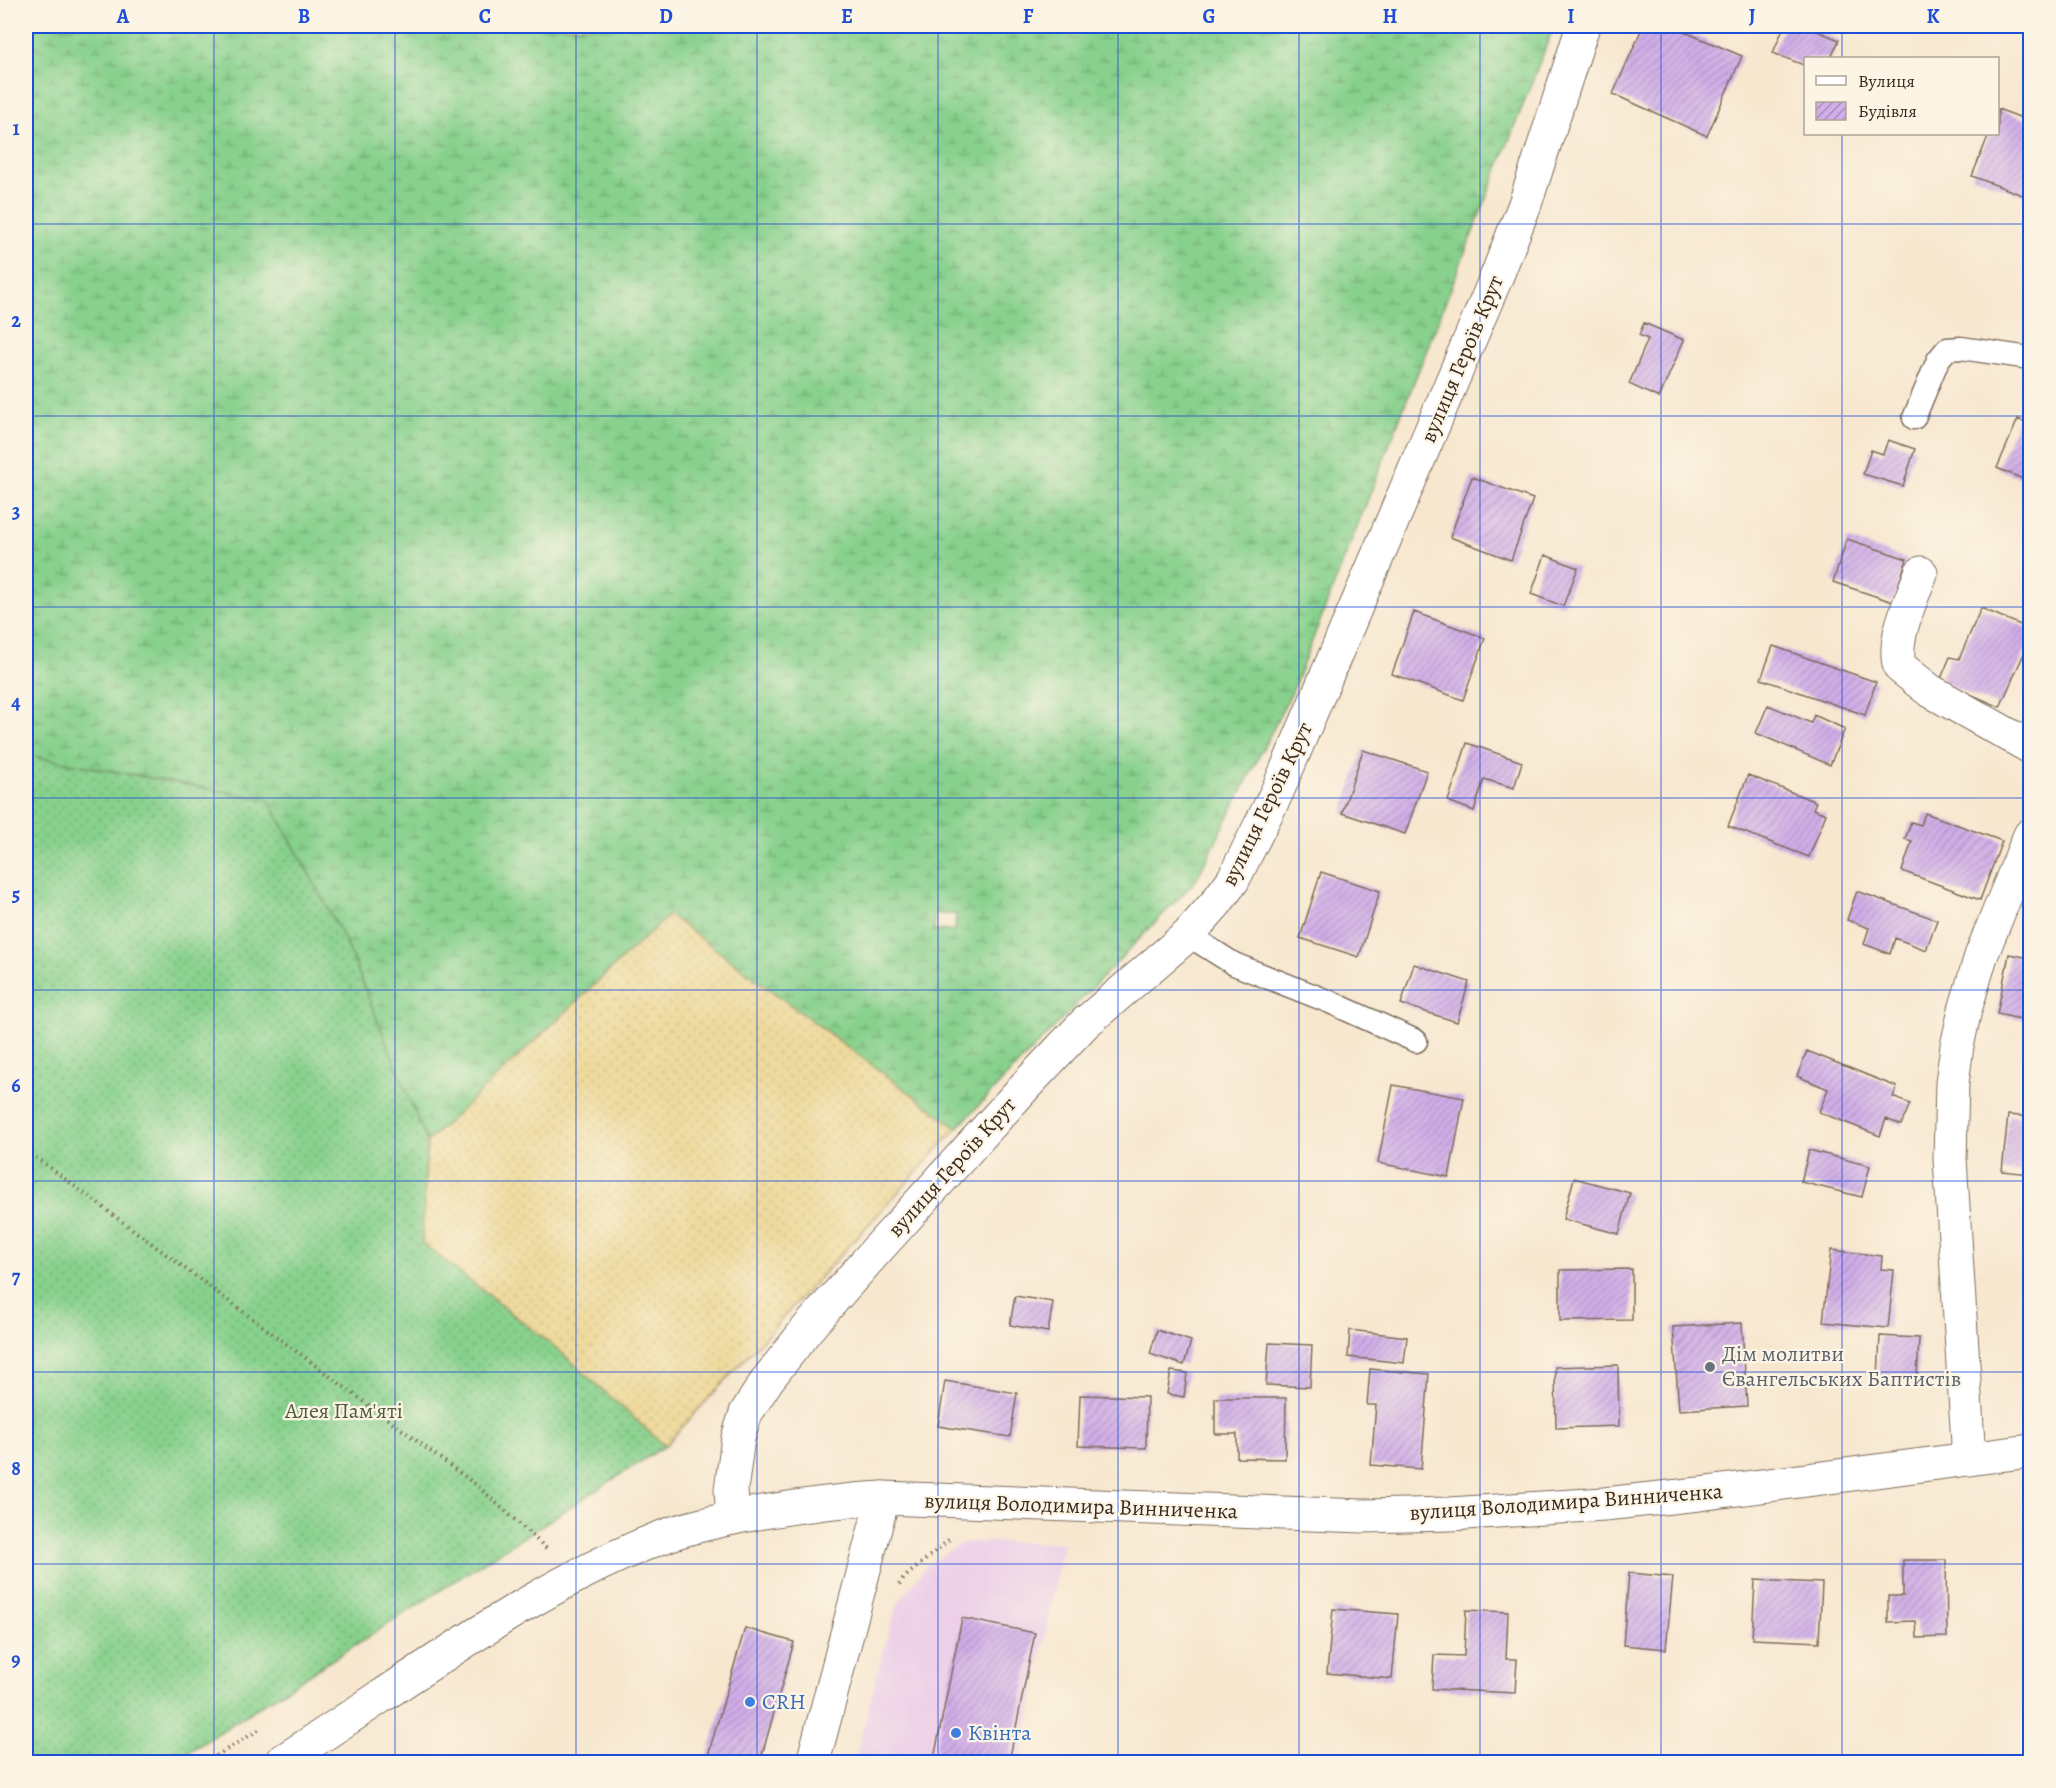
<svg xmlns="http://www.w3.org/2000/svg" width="2056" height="1788" font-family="Alegreya,serif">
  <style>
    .built { fill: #edd0e8 }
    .grass { fill: url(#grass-dots); stroke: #627e56; stroke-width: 1.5 }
    .wetland { fill: url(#wetland-marsh); stroke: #627e56; stroke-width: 1.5; fill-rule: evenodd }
    .sand { fill: url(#sand-dots); stroke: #94825e; stroke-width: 1.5 }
    .building { fill: url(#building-hatch) }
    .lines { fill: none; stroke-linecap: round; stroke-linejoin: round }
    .service-casing { stroke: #7d6c5c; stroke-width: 25 }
    .minor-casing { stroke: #7d6c5c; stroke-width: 35 }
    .secondary-casing { stroke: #7d6c5c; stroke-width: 35 }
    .path { stroke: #7d6c5c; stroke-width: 4; stroke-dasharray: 1.5 4.5; stroke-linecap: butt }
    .service { stroke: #fff; stroke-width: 22 }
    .minor { stroke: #fff; stroke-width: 33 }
    .secondary { stroke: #fff; stroke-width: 33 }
    .grid { fill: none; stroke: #1d4ed8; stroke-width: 1.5; stroke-opacity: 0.55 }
    .worship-dot { fill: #6b7280; stroke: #fcf5e5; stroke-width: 2 }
    .shop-dot { fill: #3f7fe0; stroke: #fcf5e5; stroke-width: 2 }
    .labels { text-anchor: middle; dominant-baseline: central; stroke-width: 4.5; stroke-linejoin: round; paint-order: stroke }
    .street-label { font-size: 22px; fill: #3b2a1e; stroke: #fcf5e5 }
    .worship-label { font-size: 22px; fill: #5b616d; stroke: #fcf5e5; text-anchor: start }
    .park-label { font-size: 22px; fill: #525c3f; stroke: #fcf5e5 }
    .shop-label { font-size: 22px; fill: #366cbe; stroke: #fcf5e5; text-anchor: start }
    .neatline { fill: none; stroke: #1d4ed8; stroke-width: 2 }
    .grid-label { font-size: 20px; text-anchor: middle; font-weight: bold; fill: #1d4ed8 }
  </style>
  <defs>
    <pattern id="grass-dots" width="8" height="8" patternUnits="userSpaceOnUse" patternTransform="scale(1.5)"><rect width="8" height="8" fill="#88d18d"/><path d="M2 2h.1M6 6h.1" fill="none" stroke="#70aa73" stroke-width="1.8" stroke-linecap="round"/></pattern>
    <pattern id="wetland-marsh" width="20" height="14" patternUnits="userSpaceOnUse" patternTransform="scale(1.5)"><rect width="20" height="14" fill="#88d18d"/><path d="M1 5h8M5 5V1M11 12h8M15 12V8" fill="none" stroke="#70aa73"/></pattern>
    <pattern id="sand-dots" width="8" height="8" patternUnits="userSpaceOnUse" patternTransform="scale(1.5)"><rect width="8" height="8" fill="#eeda9e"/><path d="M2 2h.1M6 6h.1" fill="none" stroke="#cdbb88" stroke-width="1.8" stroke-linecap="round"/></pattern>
    <pattern id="building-hatch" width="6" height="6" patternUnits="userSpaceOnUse" patternTransform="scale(1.5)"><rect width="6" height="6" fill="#d1aee9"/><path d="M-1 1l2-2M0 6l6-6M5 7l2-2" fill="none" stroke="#ab8ebc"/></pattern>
  </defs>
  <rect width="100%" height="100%" fill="#fcf5e5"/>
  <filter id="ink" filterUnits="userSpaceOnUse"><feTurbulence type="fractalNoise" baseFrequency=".0167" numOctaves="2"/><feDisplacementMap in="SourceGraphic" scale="12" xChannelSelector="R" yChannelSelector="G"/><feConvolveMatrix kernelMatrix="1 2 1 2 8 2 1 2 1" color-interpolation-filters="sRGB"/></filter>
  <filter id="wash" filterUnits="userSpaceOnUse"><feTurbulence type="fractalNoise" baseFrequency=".008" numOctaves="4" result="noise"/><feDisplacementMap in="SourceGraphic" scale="24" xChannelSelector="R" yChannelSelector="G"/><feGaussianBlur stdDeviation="1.35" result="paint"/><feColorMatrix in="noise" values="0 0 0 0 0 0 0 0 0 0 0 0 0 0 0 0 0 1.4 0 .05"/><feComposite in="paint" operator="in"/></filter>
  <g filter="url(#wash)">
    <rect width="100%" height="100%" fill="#f7e7cf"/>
    <path class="built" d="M986,1542L1063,1543L1021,1762H854L886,1640L898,1604L927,1565L961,1543Z"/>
    <path class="grass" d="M26,755L269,800L346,942L427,1142L422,1243L560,1351L665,1446L173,1762H26Z"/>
    <path class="wetland" d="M26,26H1554L1292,692L1196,880L957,1128L669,915L427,1142L346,942L269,800L26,755ZM934,914H956L955,930L934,931Z"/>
    <path class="sand" d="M669,915L957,1128L665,1446L560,1351L422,1243L427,1142Z"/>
    <g id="blocks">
      <path class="building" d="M1643,26H1688L1685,32L1742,56L1707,136L1613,94Z
        M1784,26H1805L1839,40L1831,58H1806V66L1773,53Z
        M1998,109L2030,121V198L1972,176L1989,134H1998Z
        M1644,323L1684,340L1659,398L1629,384L1648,339L1639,335Z
        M2018,419L2030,424V482L1997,468Z
        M1888,440L1915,449L1903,486L1863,474L1871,450L1883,454Z
        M1472,477L1533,499L1511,560L1450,537Z
        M1847,539L1907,559L1893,602L1833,582Z
        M1545,555L1578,568L1563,606L1531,594Z
        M1981,608L2030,629V640L2000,707L1940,681L1950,657L1959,659Z
        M1414,612L1485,638L1463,700L1392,674Z
        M1773,646L1876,682L1865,715L1761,679Z
        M1768,705L1811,723L1814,715L1845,729L1830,765L1756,733Z
        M1467,743L1522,762L1514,788L1484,779L1474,811L1448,801Z
        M1363,750L1427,771L1405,834L1342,813Z
        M1748,775L1816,802L1813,809L1826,814L1809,857L1728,826Z
        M1925,813L2002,841L1980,900L1902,871L1912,841L1905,839L1911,822L1921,825Z
        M1321,872L1380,891L1359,957L1300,938Z
        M1857,891L1937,920L1926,950L1895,938L1890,954L1864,944L1869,928L1847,920Z
        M2009,954L2030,958V1021L1997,1014Z
        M1414,964L1469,982L1457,1022L1401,1004Z
        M1807,1051L1897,1087L1893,1097L1910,1104L1901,1125L1886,1119L1880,1136L1819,1112L1828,1089L1797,1076Z
        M1393,1085L1464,1098L1449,1177L1378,1163Z
        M2008,1115L2030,1117V1174L2002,1171Z
        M1809,1150L1870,1166L1862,1197L1801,1182Z
        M1574,1178L1630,1193L1619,1234L1563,1219Z
        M1831,1250L1882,1256L1881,1269L1894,1270L1888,1328L1823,1322Z
        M1632,1269V1320L1560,1321V1270Z
        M1015,1296L1053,1302L1048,1332L1010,1325Z
        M1742,1323L1747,1406L1679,1410L1673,1327Z
        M1157,1330L1191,1341L1184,1365L1150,1354Z
        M1350,1330L1407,1337L1404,1363L1348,1357Z
        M1880,1336L1919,1338L1917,1379L1878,1378Z
        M1269,1343L1312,1345L1310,1387L1266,1385Z
        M1618,1365L1619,1426L1556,1428L1555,1367Z
        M1370,1369L1429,1374L1421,1469L1371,1465L1376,1405H1367Z
        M1171,1371L1187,1373L1184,1397L1167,1394Z
        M945,1381L1017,1393L1010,1437L938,1426Z
        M1080,1395L1147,1397L1146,1448L1078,1446Z
        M1215,1398H1286L1285,1459L1237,1458V1434H1215Z
        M1903,1560H1946L1947,1637L1917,1638L1916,1621L1888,1622V1596H1903Z
        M1629,1573L1673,1577L1666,1649L1623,1645Z
        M1755,1580L1822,1583L1819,1642L1752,1639Z
        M1333,1609L1398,1614L1392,1679L1327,1673Z
        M1466,1610L1508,1612L1506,1659H1517L1515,1693L1432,1689L1434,1655L1464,1656Z
        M962,1618L1035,1633L1009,1762H919L921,1757L934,1759Z
        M745,1628L794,1642L760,1762H706Z"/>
    </g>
  </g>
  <g filter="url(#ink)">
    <use href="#blocks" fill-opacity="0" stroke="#7d6c5c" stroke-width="1.5"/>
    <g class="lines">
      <defs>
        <path id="service" d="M1914,418L1938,360L1947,349L1961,348L2030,358
          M1188,935L1234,964L1330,1002L1416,1041"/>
        <path id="minor" d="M1921,573C1912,599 1891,640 1900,667L1929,690L2030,747
          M1969,1459L1950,1159L1952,1083L1957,1046L1965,1010L1981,956L2030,835
          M733,1518L731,1490L738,1438L746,1413L768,1379L808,1328L875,1252L1030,1081L1085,1023L1188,935L1216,903L1233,880L1277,792L1496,278L1525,204L1583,26
          M813,1762L883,1498"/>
        <path id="secondary" d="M281,1762C405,1684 535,1583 673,1533C701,1524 728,1519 757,1513C799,1506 840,1500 883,1498L1363,1516L1450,1514L1604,1504L1699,1494L2030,1451"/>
      </defs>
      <use href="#service" class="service-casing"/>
      <use href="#minor" class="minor-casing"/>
      <use href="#secondary" class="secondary-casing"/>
      <path class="path" d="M26,1150L480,1488L549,1551
        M899,1585L905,1577L951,1538
        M206,1762L260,1729"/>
      <use href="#service" class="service"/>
      <use href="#minor" class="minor"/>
      <use href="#secondary" class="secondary"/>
    </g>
  </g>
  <path class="grid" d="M214,26V1762M395,26V1762M576,26V1762M757,26V1762M938,26V1762M1118,26V1762M1299,26V1762M1480,26V1762M1661,26V1762M1842,26V58M1842,134V1762M26,224H2030M26,416H2030M26,607H2030M26,798H2030M26,990H2030M26,1181H2030M26,1372H2030M26,1564H2030"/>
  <circle class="worship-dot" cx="1710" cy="1367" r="6"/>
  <g class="shop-dot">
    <circle cx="750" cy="1702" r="6"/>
    <circle cx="956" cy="1733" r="6"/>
  </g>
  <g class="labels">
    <g class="street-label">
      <text transform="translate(1462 359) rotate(-67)">вулиця Героїв Крут</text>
      <text transform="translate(1267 804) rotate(-64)">вулиця Героїв Крут</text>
      <text transform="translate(952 1167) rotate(-48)">вулиця Героїв Крут</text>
      <text transform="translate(1566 1502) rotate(-4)">вулиця Володимира Винниченка</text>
      <text transform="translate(1081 1506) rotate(2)">вулиця Володимира Винниченка</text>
    </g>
    <g class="worship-label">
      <text x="1722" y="1354">Дім молитви<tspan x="1722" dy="25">Євангельських Баптистів</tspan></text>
    </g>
    <g class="park-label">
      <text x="344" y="1411">Алея Пам'яті</text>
    </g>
    <g class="shop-label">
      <text x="762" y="1702">CRH</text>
      <text x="968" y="1733">Квінта</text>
    </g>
  </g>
  <rect width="2056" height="1788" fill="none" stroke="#fcf5e5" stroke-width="66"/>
  <rect x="1804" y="57" width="195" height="78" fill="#fcf5e5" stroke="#afa495" stroke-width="1.5"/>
  <rect x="1816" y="76" width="30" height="9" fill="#ffffff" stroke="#afa495" stroke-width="1.5"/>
  <text x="1858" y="87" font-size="18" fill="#3b2a1e">Вулиця</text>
  <rect x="1816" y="102" width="30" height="18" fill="url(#building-hatch)" stroke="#afa495" stroke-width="1.5"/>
  <text x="1858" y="117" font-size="18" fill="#3b2a1e">Будівля</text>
  <rect x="33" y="33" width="1990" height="1722" class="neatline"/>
  <g class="grid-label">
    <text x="123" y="23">A</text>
    <text x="304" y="23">B</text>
    <text x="485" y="23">C</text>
    <text x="666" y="23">D</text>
    <text x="847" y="23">E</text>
    <text x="1028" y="23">F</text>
    <text x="1209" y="23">G</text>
    <text x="1390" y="23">H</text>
    <text x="1571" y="23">I</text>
    <text x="1752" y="23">J</text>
    <text x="1933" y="23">K</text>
    <text x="16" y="135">1</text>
    <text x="16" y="327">2</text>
    <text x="16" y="518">3</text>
    <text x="16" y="709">4</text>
    <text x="16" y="901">5</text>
    <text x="16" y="1092">6</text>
    <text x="16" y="1283">7</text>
    <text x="16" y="1475">8</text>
    <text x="16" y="1666">9</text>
  </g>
</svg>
